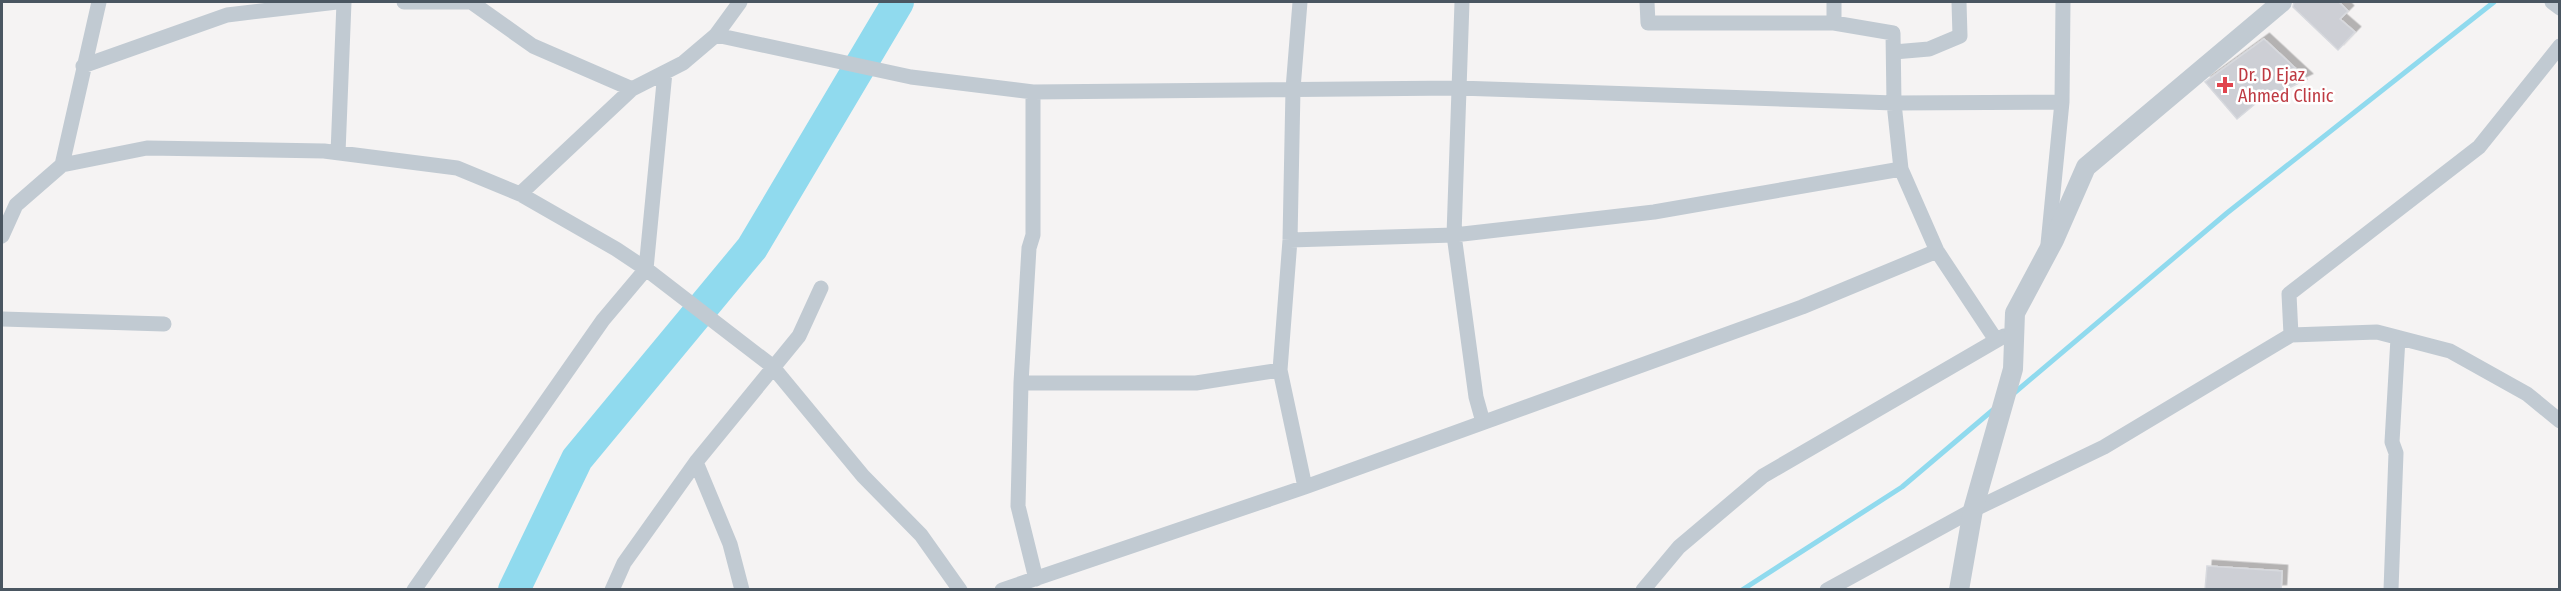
<svg xmlns="http://www.w3.org/2000/svg" width="2561" height="591" font-family="'Fira Sans Condensed',sans-serif">
  <style>
    .lines { fill: none; stroke-linecap: round; stroke-linejoin: round }
    .stream { stroke: #90daee; stroke-width: 5 }
    .river { stroke: #90daee; stroke-width: 32 }
    .building { fill: #cdcfd5; stroke: #d7d9de; stroke-width: 1.5; filter: url(#shadow) }
    .minor { stroke: #c1cad2; stroke-width: 15 }
    .tertiary { stroke: #c1cad2; stroke-width: 20 }
    .health-dot { fill: #e0444e; stroke: #fff; stroke-width: 2 }
    .labels { text-anchor: middle; dominant-baseline: central; stroke-width: 5; stroke-linejoin: round; paint-order: stroke }
    .health-label { font-size: 18px; fill: #be3a42; stroke: #fff; text-anchor: start }
  </style>
  <defs>
    <filter id="shadow"><feDropShadow dx="5.5" dy="-5.5" stdDeviation="0" flood-color="#0004"/></filter>
  </defs>
  <rect width="100%" height="100%" fill="#f5f3f3"/>
  <g class="lines">
    <path class="stream" d="M2013,394L2227,213L2494,2
      M1742,590L1902,487L1994,409"/>
    <path class="river" d="M514,590L577,459L752,248L898,2"/>
  </g>
  <path class="building" d="M2294,2H2339L2348,11L2340,19L2355,32L2338,50L2293,7Z
    M2264,39L2307,79L2271,97L2268,93L2237,119L2205,82Z
    M2207,566L2282,571L2281,590H2205Z"/>
  <g class="lines">
    <path class="minor" d="M404,2H471L533,46L632,89
      M1300,2L1293,89L1290,240L1280,370L1305,487
      M1462,2L1454,235L1476,397L1483,422
      M1647,2L1648,23H1834L1893,33L1894,103L1901,169L1937,251L1996,340
      M1834,2V23
      M2552,2L2560,8
      M716,35L740,2
      M1894,52L1929,49L1960,36L1959,2
      M83,66L227,15L337,2
      M1033,92V235L1029,248L1021,383L1018,506L1036,579
      M338,153L344,2
      M62,165L99,2
      M520,194L632,89L683,63L716,35L911,77L1033,92L1458,88L1894,103L2062,102
      M2,236L16,205L62,165L147,148L324,151L457,168L520,194L616,249L646,269L772,366L863,476L921,535L960,590
      M1290,240L1454,235L1654,212L1901,169
      M2048,244L2062,102L2063,2
      M2,319L164,324
      M2291,335L2377,332L2450,351L2527,394L2560,421
      M1021,383H1196L1280,370
      M696,462L730,544L742,590
      M414,590L603,320L646,269L665,72
      M612,590L624,563L696,462L799,336L821,288
      M1002,590L1305,487L1802,307L1937,251
      M1643,590L1679,547L1763,476L2004,336
      M1827,590L1973,510L2104,447L2291,335L2289,294L2479,147L2560,46
      M2391,590L2396,453L2392,442L2398,338"/>
    <path class="tertiary" d="M1959,590L1973,510L2013,369L2015,313L2054,240L2086,167L2282,2"/>
  </g>
  <path class="health-dot" d="M2222 76h6v6h6v6h-6v6h-6v-6h-6v-6h6z"/>
  <g class="labels">
    <g class="health-label">
      <text x="2238" y="75">Dr. D Ejaz<tspan x="2238" dy="21">Ahmed Clinic</tspan></text>
    </g>
  </g>
  <rect width="2561" height="591" fill="none" stroke="#4a5661" stroke-width="6"/>
</svg>
